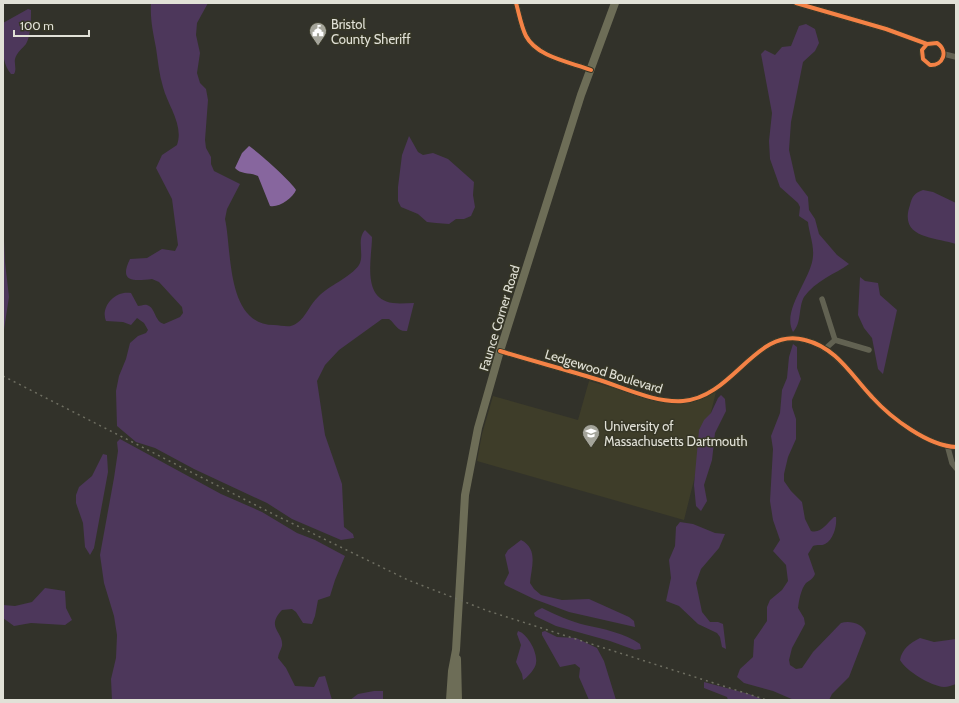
<svg xmlns="http://www.w3.org/2000/svg" width="959" height="703" font-family="Cabin,sans-serif">
  <style>
    .built { fill: #3e3d29 }
    .green { fill: #4d375b }
    .water { fill: #87669e }
    .lines { fill: none; stroke-linecap: round; stroke-linejoin: round }
    .minor { stroke: #626252; stroke-width: 5.5 }
    .secondary { stroke: #6d6d57; stroke-width: 8 }
    .rail { stroke: #6e6e61; stroke-width: 1.5; stroke-dasharray: 2 4; stroke-linecap: butt }
    .cycleway-casing { stroke: #363626; stroke-width: 6 }
    .cycleway { stroke: #f48246; stroke-width: 4 }
    .labels { text-anchor: middle; dominant-baseline: central; stroke-width: 3; stroke-linejoin: round; paint-order: stroke }
    .poi-label { font-size: 13px; fill: #e1e1d7; stroke: #363626; text-anchor: start }
    .street-label { font-size: 13px; fill: #e1e1d7; stroke: #363626 }
  </style>
  <rect width="100%" height="100%" fill="#32322a"/>
  <path class="built" d="M589,381L671,404L687,403L702,399L716,392L684,520L477,461L482,434L493,396L578,420Z"/>
  <path class="green" d="M151,3H208L197,23L196,35L200,53L197,73L200,83L206,89L208,100L205,140L206,148L211,157V164L214,171L240,184L227,209L225,219C232,251 226,325 274,325C282,325 290,329 297,323C306,317 310,304 318,297C328,286 351,277 359,265C365,255 356,240 365,230L372,237C372,258 361,299 393,303C400,304 407,303 414,303L407,331C397,332 396,324 389,319H382L339,350L325,365L317,381L325,435L342,484L344,527L353,534L354,538L341,540L292,519L267,503L194,469L155,448L136,442L117,426L116,391L119,376L126,359L130,343L138,336L146,333L148,330L144,323L137,318L131,325L123,322L106,321C100,307 115,290 131,293L138,306C141,306 144,304 147,305C156,308 154,321 164,324L180,317L183,313L182,307L159,282L152,279C135,281 118,283 130,259L147,258L162,249L175,251L178,245L172,199L156,168L162,155L177,145C184,125 168,106 163,87C159,74 158,61 156,48C153,32 150,19 151,3Z
    M28,9L31,10C31,19 31,36 26,44C22,49 17,52 15,59C14,64 17,69 14,74H11C0,62 3,39 3,23Z
    M806,24L815,29L819,43L815,51L803,62L791,122L789,150L796,181L808,197L809,210L815,219L819,234L837,255L849,264C835,274 815,281 804,297C798,308 802,323 793,332C781,310 812,278 813,256C814,244 809,233 808,222L799,216L800,207L798,203L780,187L770,159L769,141L772,113L761,54L765,50L775,55L782,47L791,46L799,26Z
    M409,136L418,152L423,155L433,153L448,159L474,182L473,195L475,207L471,216L464,219H456L449,224L436,223L427,222L418,214L401,207L398,201V187L402,155Z
    M923,190L933,192L956,203V244C936,237 898,239 910,205C912,197 914,193 923,190Z
    M3,218L5,262L9,297L3,336Z
    M860,277L865,281L878,283L880,295L897,310L883,374L878,369L872,338L864,328L858,315Z
    M793,344L797,347V368L801,379L792,400V407L796,419V439L788,457L784,474V481L791,491L802,502L805,519L811,531C821,534 827,523 834,517H836C837,525 834,539 825,544C822,546 817,544 813,546L808,554L815,574C813,579 810,580 806,583C801,589 799,600 798,608L804,618L805,624L792,648L789,660L790,665L796,669L802,668L813,652L841,623C849,620 863,623 866,633L849,677L832,694L829,700H794L773,691L744,683L737,677L740,669L753,657L754,640L767,621V607L770,600L782,590L788,581L786,565L773,551L780,540L773,520L770,501L773,449L771,436L780,413L782,390L787,378L789,357Z
    M721,395L725,399L726,411L715,433L712,460L704,485L707,501L701,511L696,506L694,485L699,430L704,420L711,413L718,398Z
    M120,439L221,494L262,512L297,533L315,540L345,556L335,580L330,596L318,600L315,616L312,624L303,623L296,612L292,609L282,610C265,628 284,632 282,646C281,650 278,654 278,658L286,668L295,686L314,687L319,677L325,676L332,700H112L111,679L116,658L117,635L114,616L104,583L100,555L114,478L118,451L117,442Z
    M103,454L107,455L108,472L94,548L90,555L85,547L83,523L76,503V495L79,487L92,476Z
    M680,522L693,524L715,533L725,534L719,548L701,569L696,583L702,612L710,622H718L723,624L726,649L722,647L720,637L717,633L698,624L679,606L666,601L671,578L669,560L675,546L676,527Z
    M521,540C539,549 531,568 530,583L534,589L541,595L562,600L589,599L629,617L634,621L635,627L569,612L534,599L505,585L504,583L509,573L505,555L508,550Z
    M45,588L65,591L66,608L72,620L65,625L31,623L14,626L3,618V605L15,606L32,602Z
    M542,608C553,614 573,622 585,625C603,629 625,633 640,644L641,649L635,650L610,641L556,626L535,616L534,613L538,610Z
    M518,631C528,634 538,653 536,663C536,668 527,678 523,680L522,674L516,662L521,645L517,634Z
    M545,631L557,637L576,638L597,648L604,661L616,700H589L579,677L580,668L575,664L560,667L542,635V632Z
    M920,638L934,642L956,639V684C952,685 948,687 944,687C931,686 906,671 900,660C902,649 910,643 920,638Z
    M704,682L749,694L764,700H728L727,697L704,688Z
    M374,691H383V700H350L358,694Z"/>
  <path class="water" d="M249,146C257,151 292,182 296,190C293,198 279,208 270,206L258,176C250,172 241,175 235,168L242,153Z"/>
  <g class="lines">
    <path class="minor" d="M516,3C519,13 521,26 526,36C537,57 570,62 591,70
      M796,3L886,29L927,44L937,43C949,51 943,66 930,65L923,59L922,50L927,44
      M944,54L956,57
      M822,299L835,340
      M825,349L835,340L869,350
      M500,351C532,361 564,369 596,379C623,387 654,403 683,401C734,397 756,326 805,340C837,348 851,375 872,397C891,418 928,446 956,447
      M948,448L952,463L956,468"/>
    <path class="secondary" d="M457,659L458,700
      M450,700L452,671L456,650L465,495L478,428L500,351L581,95L615,3"/>
    <path class="rail" d="M3,376L277,516L408,580L488,611L767,700"/>
    <defs>
      <path id="cycleway" d="M516,3C519,13 521,26 526,36C537,57 570,62 591,70
        M796,3L886,29L927,44L937,43C949,51 943,66 930,65L923,59L922,50L927,44
        M500,351C532,361 564,369 596,379C623,387 654,403 683,401C734,397 756,326 805,340C837,348 851,375 872,397C891,418 928,446 956,447"/>
    </defs>
    <use href="#cycleway" class="cycleway-casing"/>
    <use href="#cycleway" class="cycleway"/>
  </g>
  <defs>
    <symbol id="civic-pin" viewBox="-11 -11 22 30"><path d="M0 17L-7.5 6A9.5 9.5 0 1 1 7.5 6Z" fill="#a4a49a" stroke="#363626"/><path d="M-.6-6.5H3V-4.5H.6V-3L4-1V1h2V6H-6V1h2V-1L-.6-3ZM-1.2 2.5V6h2.4V2.5Z" fill="#fff"/></symbol>
    <symbol id="university-pin" viewBox="-11 -11 22 30"><path d="M0 17L-7.5 6A9.5 9.5 0 1 1 7.5 6Z" fill="#a4a49a" stroke="#363626"/><path d="M0-5L7-2L0 1L-7-2ZM-4 1L0 2.5L4 1V4Q0 6-4 4Z" fill="#fff"/></symbol>
  </defs>
  <g fill-rule="evenodd">
    <use href="#civic-pin" x="308" y="21" width="20" height="27"/>
    <use href="#university-pin" x="581" y="423" width="20" height="27"/>
  </g>
  <g class="labels">
    <g class="poi-label">
      <text x="331" y="24">Bristol<tspan x="331" dy="15">County Sheriff</tspan></text>
      <text x="604" y="426">University of<tspan x="604" dy="15">Massachusetts Dartmouth</tspan></text>
    </g>
    <g class="street-label">
      <text transform="translate(499 318) rotate(-73)">Faunce Corner Road</text>
      <text transform="translate(604 371) rotate(17)">Ledgewood Boulevard</text>
    </g>
  </g>
  <rect width="959" height="703" fill="none" stroke="#e1e1d7" stroke-width="8"/>
  <path d="M14 30v6h75v-6" fill="none" stroke="#e1e1d7" stroke-width="2"/>
  <text x="20" y="30" font-size="12" fill="#e1e1d7" stroke="#363626" stroke-width="3" paint-order="stroke">100 m</text>
</svg>
